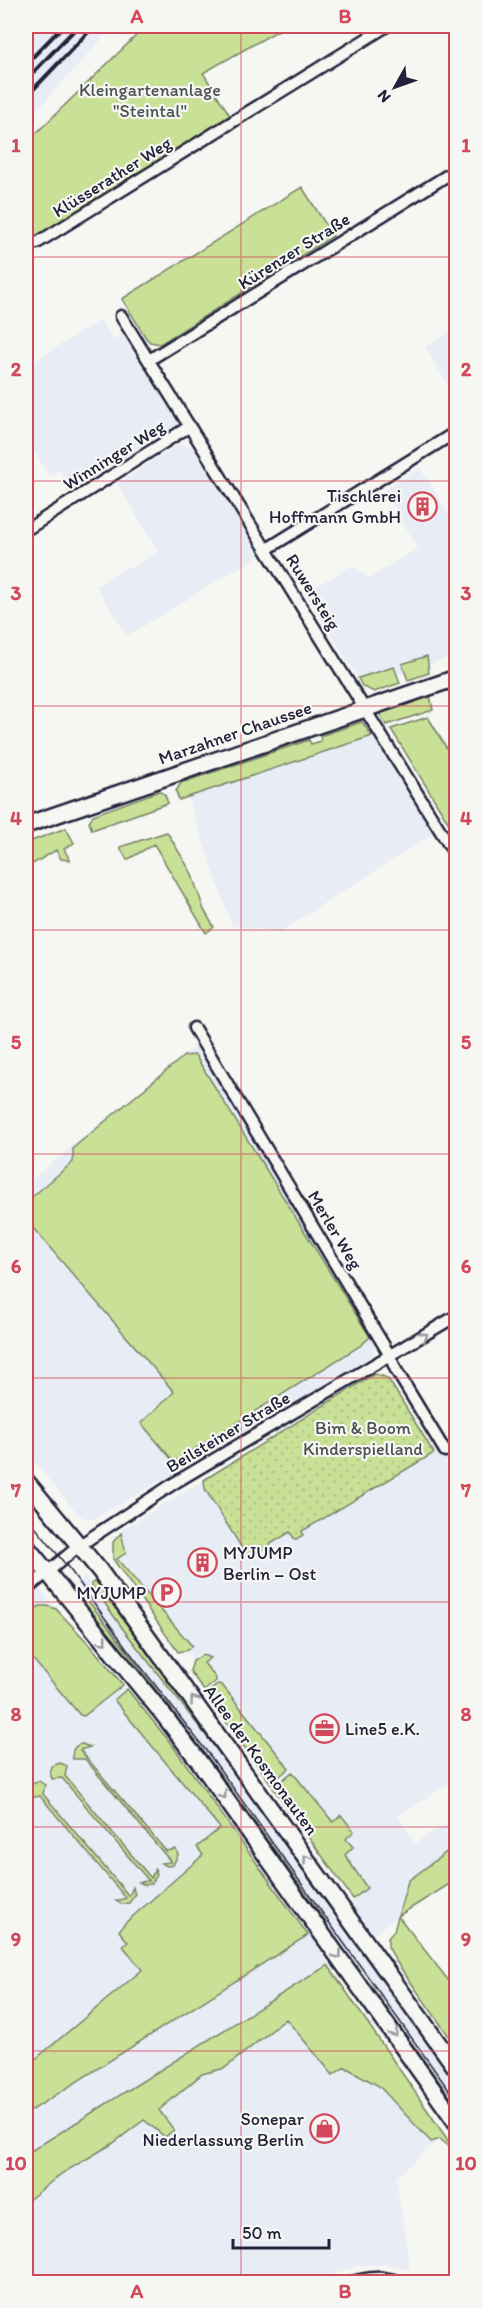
<svg xmlns="http://www.w3.org/2000/svg" width="482" height="2308" font-family="Itim,sans-serif">
  <style>
    .built { fill: #e8edf5 }
    .green { fill: #c9e196; stroke: #768268; stroke-width: 1.5 }
    .park { fill: url(#park-dots); stroke: #768268; stroke-width: 1.5 }
    .lines { fill: none; stroke-linecap: round; stroke-linejoin: round }
    .street-casing { stroke: #22223b; stroke-width: 15 }
    .secondary-casing { stroke: #22223b; stroke-width: 20 }
    .street { stroke: #f6f6f2; stroke-width: 10 }
    .secondary { stroke: #f6f6f2; stroke-width: 15 }
    .tram { stroke: #22223b; stroke-width: 1.5 }
    .rail { stroke: #22223b; stroke-width: 4 }
    .oneway { stroke: #9797a0 }
    .grid { fill: none; stroke: #d1495b; stroke-width: 1.5; stroke-opacity: 0.55 }
    .labels { text-anchor: middle; dominant-baseline: central; stroke-width: 4.5; stroke-linejoin: round; paint-order: stroke }
    .park-label { font-size: 18px; fill: #4c5252; stroke: #f6f6f2 }
    .street-label { font-size: 18px; fill: #22223b; stroke: #f6f6f2 }
    .poi-label { font-size: 18px; fill: #22223b; stroke: #f6f6f2; text-anchor: end }
    .neatline { fill: none; stroke: #d1495b; stroke-width: 2 }
    .grid-label { font-size: 20px; text-anchor: middle; font-weight: bold; fill: #d1495b }
  </style>
  <defs>
    <pattern id="park-dots" width="8" height="8" patternUnits="userSpaceOnUse" patternTransform="scale(1.5)"><rect width="8" height="8" fill="#c9e196"/><path d="M2 2h.1M6 6h.1" fill="none" stroke="#acc182" stroke-width="1.8" stroke-linecap="round"/></pattern>
  </defs>
  <rect width="100%" height="100%" fill="#f6f6f2"/>
  <filter id="ink" filterUnits="userSpaceOnUse"><feTurbulence type="fractalNoise" baseFrequency=".0167" numOctaves="2"/><feDisplacementMap in="SourceGraphic" scale="12" xChannelSelector="R" yChannelSelector="G"/><feConvolveMatrix kernelMatrix="1 2 1 2 8 2 1 2 1" color-interpolation-filters="sRGB"/></filter>
  <g filter="url(#ink)">
    <path class="built" d="M26,26H111L99,42L26,122Z
      M100,320L113,340L123,334L179,424L71,491L70,486L59,470L49,476L26,438V360L31,363Z
      M456,328V398L425,347Z
      M180,443L193,447L260,555L127,636L96,586L129,566L131,569L159,551L117,484Z
      M420,468L456,525V655L371,684L358,678L305,593L351,566L370,578L418,548L384,490Z
      M372,736L434,833L280,932L232,926L188,797Z
      M199,1043L374,1337L375,1346L373,1354L365,1362L108,1511L94,1519L85,1518L79,1515L26,1452V1184Z
      M453,1441L456,1447V1779L398,1816L415,1843L456,1818V1848L398,1916L358,1946L456,2084V2105L348,1953L26,2155V2114L327,1924L218,1771L113,1635L76,1583L86,1576L123,1629L225,1760L337,1916L367,1888L345,1855L115,1559L124,1550L121,1530L204,1480L205,1489L249,1558L290,1532L302,1531L419,1448L434,1453Z
      M26,1574L90,1645L151,1718L270,1881L26,2081Z
      M286,2019L385,2077L440,2139L396,2177L410,2270L387,2264L361,2265L326,2277L319,2282H26V2202L111,2132Z"/>
    <path class="green" d="M146,26H286L203,73L231,117L26,245V143Z
      M302,187L333,236L160,344L150,342L146,338L122,299Z
      M427,656L429,673L408,680L402,664Z
      M394,667L400,683L374,692L362,686L358,678Z
      M430,695L433,710L386,725L380,714L386,710Z
      M428,717L456,764V835L391,729Z
      M362,722L372,736L179,800L176,791L181,783L309,740L311,744L321,741L320,736Z
      M159,791L165,795L168,803L92,830L89,822L93,815Z
      M66,828L74,843L64,849L70,860L61,859L56,850L26,868V843Z
      M167,832L191,872L204,910L214,927L206,933L154,844L127,860L120,847Z
      M195,1055L370,1337L360,1346L174,1462L141,1423L174,1392L26,1220V1202L73,1162V1148L184,1056Z
      M121,1533L126,1553L117,1559L192,1646L187,1650L178,1652L113,1559V1542Z
      M96,1580L148,1654L177,1685L340,1914L337,1916L225,1760L123,1629L91,1584Z
      M81,1591L218,1771L327,1923L324,1926L74,1597Z
      M40,1606H48L56,1609L90,1645L123,1685L84,1716L80,1715L26,1651V1614Z
      M203,1655L210,1658L204,1663L216,1678V1681L204,1691L190,1671L193,1661Z
      M218,1684L222,1685L289,1768L271,1784L206,1694Z
      M127,1689L173,1746L308,1935L26,2114V2067L142,1970L123,1946L128,1942L119,1931L124,1924L203,1855L197,1847L220,1828L114,1700Z
      M82,1744L90,1747L80,1750L166,1851L176,1849L178,1855L173,1865L167,1866L161,1863L171,1862L85,1759H73C71,1751 74,1745 82,1744Z
      M60,1763L67,1766L65,1776L151,1878L155,1869L157,1875L152,1883L145,1885L139,1882L149,1881L62,1778L52,1779L50,1773L52,1766Z
      M292,1772L333,1822L341,1815L354,1831L346,1839L353,1847L345,1855L367,1888L353,1899L273,1788Z
      M39,1781L45,1785L43,1794L129,1896L133,1887L135,1895L129,1903L121,1904L116,1901L126,1898L40,1796L30,1798L28,1792L30,1785Z
      M456,1845V1880L398,1916L456,1990V2046L395,1960L388,1946V1938L394,1931L408,1881Z
      M328,1965L456,2152L440,2139L431,2142L379,2086L345,2067L333,2075L286,2019L225,2068L202,2074L159,2110L174,2130L165,2137L144,2120L112,2144L61,2174L26,2202V2154Z
      M366,1979L456,2105V2113L363,1981Z"/>
    <path class="park" d="M374,1374L385,1377L389,1380L434,1453L302,1531L303,1535L295,1540L290,1532L248,1558L205,1489L204,1480Z"/>
    <g class="lines">
      <defs>
        <path id="street" d="M37,243L387,26
          M121,316L456,856
          M149,360L456,170
          M26,530L190,426
          M267,549L456,432
          M194,1028L389,1354L396,1370L445,1451
          M26,1590L80,1545L176,1482L456,1316
          M352,2282C369,2277 383,2276 400,2282"/>
        <path id="secondary" d="M26,825L456,678
          M26,1481L100,1571L456,2068
          M26,1546L162,1713L198,1760L456,2122"/>
      </defs>
      <use href="#street" class="street-casing"/>
      <use href="#secondary" class="secondary-casing"/>
      <use href="#street" class="street"/>
      <use href="#secondary" class="secondary"/>
      <path class="tram" d="M26,1516L71,1571L128,1650L211,1757L456,2100"/>
      <path class="rail" d="M26,36L36,26
        M26,64L63,26
        M26,80L78,26
        M26,97L94,26"/>
    </g>
    <defs><path id="oneway-chevron" d="M-2-3.5L2.5 0L-2 3.5" fill="none" stroke-width="1.6" stroke-linecap="round" stroke-linejoin="round" transform="scale(1.5)"/></defs>
    <g class="oneway">
      <use href="#oneway-chevron" transform="translate(424 1336) rotate(-30)"/>
      <use href="#oneway-chevron" transform="translate(103 1641) rotate(50)"/>
      <use href="#oneway-chevron" transform="translate(194 1700) rotate(-126)"/>
      <use href="#oneway-chevron" transform="translate(223 1795) rotate(54)"/>
      <use href="#oneway-chevron" transform="translate(307 1859) rotate(-126)"/>
      <use href="#oneway-chevron" transform="translate(338 1955) rotate(55)"/>
      <use href="#oneway-chevron" transform="translate(394 2033) rotate(55)"/>
    </g>
  </g>
  <path class="grid" d="M241,26V2282M26,257H456M26,481H456M26,706H456M26,930H456M26,1154H456M26,1378H456M26,1602H456M26,1827H456M26,2051H456"/>
  <defs>
    <symbol id="building-ring" viewBox="-11 -11 22 22"><circle r="9.5" fill="#f6f6f2" stroke="#d1495b" stroke-width="1.5"/><path d="M-4-6H4V6H1V3H-1V6H-4ZM-2.5-4.3h1.7v1.8h-1.7ZM.8-4.3h1.7v1.8H.8ZM-2.5-1h1.7V.8h-1.7ZM.8-1h1.7V.8H.8Z" fill="#d1495b"/></symbol>
    <symbol id="parking-ring" viewBox="-11 -11 22 22"><circle r="9.5" fill="#f6f6f2" stroke="#d1495b" stroke-width="1.5"/><path d="M-3.5-5.5H1a3.5 3.5 0 0 1 0 7H-1V5.5H-3.5ZM-1-3.4V-.6H.8a1.4 1.4 0 0 0 0-2.8Z" fill="#d1495b"/></symbol>
    <symbol id="office-ring" viewBox="-11 -11 22 22"><circle r="9.5" fill="#f6f6f2" stroke="#d1495b" stroke-width="1.5"/><path d="M-6-3h4V-5.5h4V-3h4V5H-6ZM-1-4.5V-3h2v-1.5ZM-6 0V1H6V0Z" fill="#d1495b"/></symbol>
    <symbol id="shop-ring" viewBox="-11 -11 22 22"><circle r="9.5" fill="#f6f6f2" stroke="#d1495b" stroke-width="1.5"/><path d="M-5-2.5h2.3a2.7 3.5 0 0 1 5.4 0H5L5.5 6h-11ZM-1.5-2.5h3a1.5 2.3 0 0 0-3 0Z" fill="#d1495b"/></symbol>
  </defs>
  <g fill-rule="evenodd">
    <use href="#building-ring" x="406" y="490" width="33" height="33"/>
    <use href="#building-ring" x="186" y="1546" width="33" height="33"/>
    <use href="#parking-ring" x="150" y="1576" width="33" height="33"/>
    <use href="#office-ring" x="308" y="1712" width="33" height="33"/>
    <use href="#shop-ring" x="308" y="2112" width="33" height="33"/>
  </g>
  <g class="labels">
    <g class="park-label">
      <text x="150" y="90">Kleingartenanlage<tspan x="150" dy="21">"Steintal"</tspan></text>
      <text x="363" y="1428">Bim &amp; Boom<tspan x="363" dy="21">Kinderspielland</tspan></text>
    </g>
    <g class="street-label">
      <text transform="translate(112 177) rotate(-32)">Klüsserather Weg</text>
      <text transform="translate(294 251) rotate(-32)">Kürenzer Straße</text>
      <text transform="translate(114 455) rotate(-32)">Winninger Weg</text>
      <text transform="translate(313 592) rotate(58)">Ruwersteig</text>
      <text transform="translate(235 733) rotate(-19)">Marzahner Chaussee</text>
      <text transform="translate(335 1230) rotate(59)">Merler Weg</text>
      <text transform="translate(228 1432) rotate(-31)">Beilsteiner Straße</text>
      <text transform="translate(261 1760) rotate(54)">Allee der Kosmonauten</text>
    </g>
    <g class="poi-label">
      <text x="401" y="496">Tischlerei<tspan x="401" dy="21">Hoffmann GmbH</tspan></text>
      <text x="223" y="1553" text-anchor="start">MYJUMP<tspan x="223" dy="21">Berlin – Ost</tspan></text>
      <text x="146" y="1593">MYJUMP</text>
      <text x="345" y="1729" text-anchor="start">Line5 e.K.</text>
      <text x="304" y="2119">Sonepar<tspan x="304" dy="21">Niederlassung Berlin</tspan></text>
    </g>
  </g>
  <rect width="482" height="2308" fill="none" stroke="#f6f6f2" stroke-width="66"/>
  <g transform="translate(395 87) rotate(230)" stroke="#f6f6f2" stroke-width="4.5" paint-order="stroke">
  <path d="M0-4.5L10 22L0 15L-10 22Z" fill="#22223b"/>
  <text y="-9" font-size="16" font-weight="bold" text-anchor="middle" fill="#22223b">N</text>
  </g>
  <path d="M233 2239v9h96v-9" fill="none" stroke="#22223b" stroke-width="3"/>
  <text x="242" y="2239" font-size="18" fill="#22223b" stroke="#f6f6f2" stroke-width="4.5" paint-order="stroke">50 m</text>
  <rect x="33" y="33" width="416" height="2242" class="neatline"/>
  <g class="grid-label">
    <text x="137" y="23">A</text>
    <text x="345" y="23">B</text>
    <text x="16" y="152">1</text>
    <text x="466" y="152">1</text>
    <text x="16" y="376">2</text>
    <text x="466" y="376">2</text>
    <text x="16" y="600">3</text>
    <text x="466" y="600">3</text>
    <text x="16" y="825">4</text>
    <text x="466" y="825">4</text>
    <text x="16" y="1049">5</text>
    <text x="466" y="1049">5</text>
    <text x="16" y="1273">6</text>
    <text x="466" y="1273">6</text>
    <text x="16" y="1497">7</text>
    <text x="466" y="1497">7</text>
    <text x="16" y="1721">8</text>
    <text x="466" y="1721">8</text>
    <text x="16" y="1946">9</text>
    <text x="466" y="1946">9</text>
    <text x="16" y="2170">10</text>
    <text x="466" y="2170">10</text>
    <text x="137" y="2298">A</text>
    <text x="345" y="2298">B</text>
  </g>
</svg>
